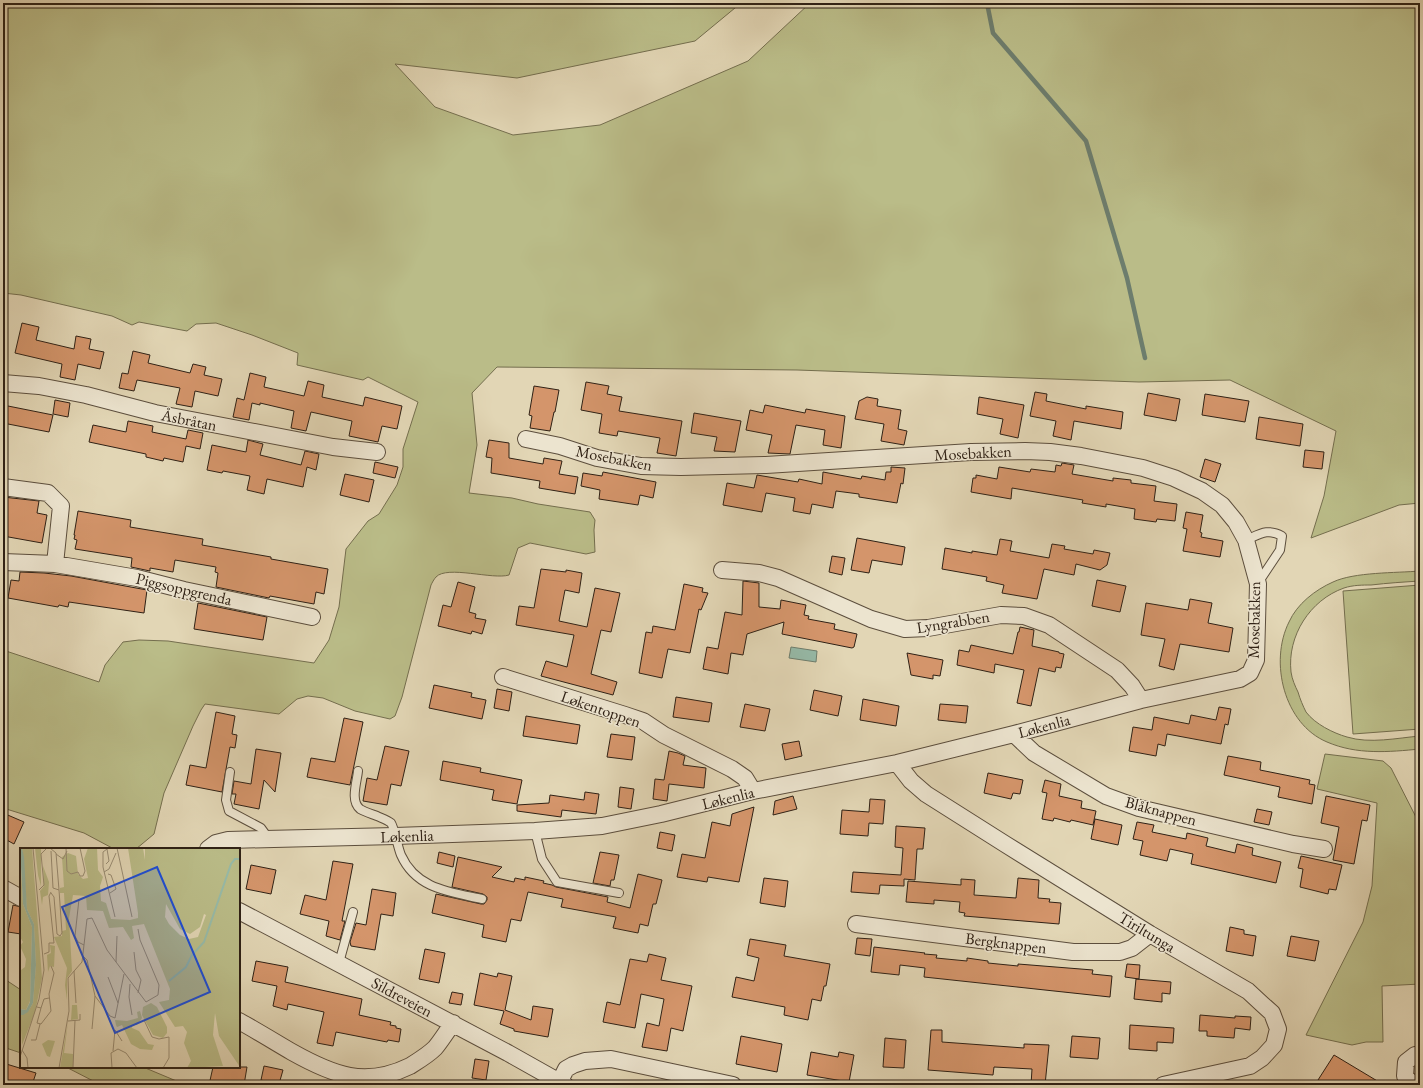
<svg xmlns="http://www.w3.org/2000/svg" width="1423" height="1088" font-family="'EB Garamond',serif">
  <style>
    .green { fill: #babc88; stroke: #746e4e }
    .water { fill: #96baa8; stroke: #6d7d6d }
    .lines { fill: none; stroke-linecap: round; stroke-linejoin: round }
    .stream { stroke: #6d7d6d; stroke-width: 4.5 }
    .building { fill: #d4956b; stroke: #2f2115 }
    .lane-casing { stroke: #5c4e3d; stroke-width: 10 }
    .street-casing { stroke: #5c4e3d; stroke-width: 18 }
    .lane { stroke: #ece4cf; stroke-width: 8 }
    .street { stroke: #ece4cf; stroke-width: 16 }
    .labels { text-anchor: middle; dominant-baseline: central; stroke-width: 3; stroke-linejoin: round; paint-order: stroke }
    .street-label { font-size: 16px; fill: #2f2115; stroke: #ece4cf }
    .inset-river { fill: none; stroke: #96baa8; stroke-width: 2 }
    .inset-road { fill: none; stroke: #9a8e75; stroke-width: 1 }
    .view { fill: #1d4ed8; fill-opacity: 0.15; stroke: #1d4ed8; stroke-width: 2 }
    .inset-edge { fill: none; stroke: #2f2115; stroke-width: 2 }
  </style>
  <rect width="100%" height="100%" fill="#e2d6b5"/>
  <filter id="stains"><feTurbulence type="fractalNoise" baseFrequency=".005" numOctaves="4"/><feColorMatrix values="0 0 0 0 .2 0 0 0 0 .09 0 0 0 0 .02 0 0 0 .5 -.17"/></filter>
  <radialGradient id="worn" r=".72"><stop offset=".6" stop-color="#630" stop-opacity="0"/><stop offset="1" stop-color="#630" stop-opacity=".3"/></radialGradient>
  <path class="green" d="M3,3H741L695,41L517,78L395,64L435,107L513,135L600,125L748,61L810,3H1420V503L1399,505L1311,538L1324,496L1336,431L1230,380L1139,382L797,370L497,367L472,393L477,445L469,493L512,498L538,504L590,512L595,520L594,530L595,552L586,554L530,543L518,548L509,575C493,580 447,565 436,577C434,579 432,583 431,585L402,697L395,716L390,719L355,711L323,698L308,696L297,699L279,714L205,704L201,710L193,726L164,793L154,834L136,849H114L84,833L3,808V650L99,682L105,665L123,642L139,640L168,641L314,663L329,640L339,607L346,549L368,521L379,514L397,485L403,467V449L418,402L368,377L363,380L297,365L298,353L252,335L216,323L196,324L187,331L139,322L132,325L112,316L21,295L3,293Z
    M1420,571V581C1404,582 1388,583 1371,585C1363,585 1353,585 1344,588C1310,600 1287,636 1291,672C1292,679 1295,686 1298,692C1300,699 1303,706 1306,712C1315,724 1333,733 1347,737C1370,744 1397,738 1420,736V749C1389,752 1357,755 1327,742C1284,724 1269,662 1289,622C1297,604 1315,590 1333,582C1354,572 1396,573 1420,571Z
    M1420,585V729L1353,734L1343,591Z
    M1325,754L1383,761L1391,768L1420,825V881L1419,887H1420V984L1382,986L1383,1042H1366L1352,1045L1306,1035L1363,922L1372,886L1377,803L1317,789Z
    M3,978L21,990V1053L3,1047Z
    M66,1067H143L186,1085H101Z"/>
  <path class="water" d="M791,647L817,651L816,662L789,658Z"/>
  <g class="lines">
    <path class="stream" d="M987,3L993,33L1086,141L1127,278L1145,358"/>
  </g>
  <path class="building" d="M22,323L39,327L36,340L74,349L76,336L91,339L89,349L104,352L100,369L78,364L75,380L60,377L62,364L15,353Z
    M133,351L150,355L148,363L190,373L193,364L206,367L204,375L222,379L218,396L195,391L192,407L176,404L180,388L137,380L134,391L119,388L122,373L128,374Z
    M250,373L266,377L264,387L304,396L308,381L324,385L322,397L363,406L365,397L402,406L397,429L382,426L378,442L349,436L352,421L311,412L306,431L291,428L294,411L260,403V405L252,403L249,420L233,417L237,398L244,400Z
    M586,382L609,386L607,394L622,397L619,411L682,421L676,456L657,453L660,438L618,431L617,436L599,433L602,414L581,410Z
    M534,386L559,390L555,412H554L550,431L530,428L532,416L529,415Z
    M1035,392L1047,394L1046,401L1086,409V406L1123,412L1121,429L1074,421L1071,440L1053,436L1056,421L1030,416Z
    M1148,393L1180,399L1176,421L1144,415Z
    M1205,394L1249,401L1245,422L1202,415Z
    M867,397L878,399L877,406L901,410L898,429L907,431L904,445L881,441L884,424L855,419L859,401Z
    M979,397L1024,405L1018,438L1000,434L1003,419L977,414Z
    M55,400L70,403L68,417L53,414Z
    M3,405L53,415L49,432L3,423Z
    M765,405L805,413L806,409L845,416L841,448L823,445L825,430L796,425L790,454L768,453L772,435L746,430L750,410L763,413Z
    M694,413L741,421L735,452L714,451L717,437L691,433Z
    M1259,417L1303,424L1300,446L1256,439Z
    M128,421L153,426L152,432L186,439L188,430L203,433L200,449L186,446L183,462L164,458L163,461L146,457V454L89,442L93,425L126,432Z
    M248,440L263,444L260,455L301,465L305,451L319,454L316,470L307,467L303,487L267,479L264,494L247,490L250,476L223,471L222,473L207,470L212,445L246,452Z
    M489,440L509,443V458L543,464L544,458L562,461L559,474L578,477L575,494L539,488L540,481L491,473L492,458L486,457Z
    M1305,450L1324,452L1322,469L1303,467Z
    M1205,459L1221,464L1215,482L1200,477Z
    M375,462L398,467L395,478L373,473Z
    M1062,463L1074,465L1072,474L1113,481V478L1131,480V483L1156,486L1154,501L1177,504L1175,521L1157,519L1156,522L1134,519L1135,509L1106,504V507L1082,503L1083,500L1012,488L1011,499L971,492L973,478H976V475L997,479L999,467L1030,472L1031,469L1055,472L1056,465L1061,466Z
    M891,467L905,468L903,484L901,483L897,503L859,497V494L836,491L833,508L812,504L810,514L793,511L795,498L766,493L762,512L723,505L727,483L754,488L757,475L798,482L799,479L822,484L823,472L861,479L862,476L885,480L886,472H891Z
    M603,472L656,482L653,498L640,495L638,505L599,499L600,490L581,486L583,473L602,476Z
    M345,474L374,480L369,502L340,495Z
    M3,497L39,501L37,513L47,515L42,543L3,536Z
    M78,511L131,520L130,527L203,539L202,545L271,557V559L328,569L324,594L316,592L314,604L270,596L269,598L216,587L218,573L215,572L216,567L175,560L173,572L150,568V571L131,567L132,558L75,549L77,540L74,539L75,535H74Z
    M1186,512L1203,515L1200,532L1202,533L1201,537L1223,541L1220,557L1183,551L1187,529L1183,528Z
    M857,538L905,547L902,565L872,560L869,573L851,570Z
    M1000,539L1012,541L1010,551L1049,558L1052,544L1065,546L1064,549L1093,554L1094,550L1110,553L1107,565L1100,570L1076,564L1074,575L1044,569L1037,599L1002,593L1004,585L986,581L987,577L942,569L945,548L972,553V551L997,555Z
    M832,556L845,558L842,575L829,572Z
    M541,569L566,572V570L582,573L579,593L565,590L559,621L587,627L595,588L620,593L611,632L601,630L591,674L617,682L613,695L541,676L546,661L567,667L574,635L516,625L519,606L534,608Z
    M20,572L44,573L71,576L147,590L144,613L69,602L68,607L59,605L58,607L8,598L11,580L19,581Z
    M1097,580L1126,586L1120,612L1092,606Z
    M743,581L759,583V607L780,609L781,600L806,605L804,615L809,616L808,619L835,624L834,629L857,634L854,647L852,648L782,634L784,622L747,634L743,655L731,653L728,674L703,669L707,647L718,649L725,612L742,615Z
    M458,582L475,587L469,612L476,614L475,618L486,620L482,634L472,631L471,634L438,626L443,605L451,607Z
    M684,584L703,588L702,592L708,593L701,610L699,609L690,653L668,649L662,678L639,673L646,632L652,633L653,626L675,630Z
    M1190,599L1212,603L1208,623L1233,628L1229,652L1180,644L1174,670L1159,666L1165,639L1141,635L1146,603L1188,610Z
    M198,603L267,617L263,640L194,629Z
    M1020,627L1034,630L1032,646L1059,652V653L1064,654L1061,668L1056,667L1055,672L1039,668L1031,706L1017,703L1024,670L995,664L994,673L957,665L959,650L969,652L971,645L1013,654L1018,632H1019Z
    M907,653L943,660L940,676L933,675V679L911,675Z
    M434,685L472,693L471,697L486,700L482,719L429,708Z
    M497,689L512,692L509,711L494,708Z
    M814,690L842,696L838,716L810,710Z
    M676,697L712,703L709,722L673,717Z
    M863,699L899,706L896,726L860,720Z
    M745,704L770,709L765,731L740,727Z
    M940,704L968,706L966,723L938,720Z
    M1219,707L1231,709L1228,725L1225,724L1221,744L1167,734L1165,746L1158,744L1156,756L1129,751L1133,727L1152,730L1154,717L1189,724L1191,715L1216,720Z
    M216,712L235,716L232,734L237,735L235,748L230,747L222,792L186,785L190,765L206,768Z
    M526,716L580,725L577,744L523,736Z
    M344,718L363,722L350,785L307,777L311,758L335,762Z
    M611,734L635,737L632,760L607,757Z
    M799,741L802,756L785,760L782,744Z
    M385,746L409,751L401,786L391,784L387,805L363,801L367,778L377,780Z
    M256,749L281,753L275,792L264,780L259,809L234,804L236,794H232L234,781L251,784Z
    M669,751L678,753L685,756L683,765L706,768L704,788L669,784L667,801L653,799L655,779L664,780Z
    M1228,756L1261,762L1260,770L1310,780L1309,784L1315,785L1312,804L1278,797L1280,787L1224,775Z
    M443,761L481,768L480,772L522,780L517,804L492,800L494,790L440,780Z
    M988,773L1023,780L1020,794L1013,793L1011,799L984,793Z
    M1045,780L1061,784L1059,796L1082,801L1081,808L1096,811L1093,825L1071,820L1070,822L1054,818L1053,821L1042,819L1047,793L1042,792Z
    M620,787L634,789L631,809L618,807Z
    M585,792L599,794L596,814L562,810L561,817L517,811V805L549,803L550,795L584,800Z
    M793,796L797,809L773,815L775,801Z
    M1326,796L1370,805L1367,821L1362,820L1354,864L1333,860L1339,827L1321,823Z
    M870,799L885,800L883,824L869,823L868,836L840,834L842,810L869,812Z
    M754,807L739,882L708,877L707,882L677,877L682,854L705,858L712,822L730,826L732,814Z
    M1257,809L1272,812L1269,825L1254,822Z
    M3,813L24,822L14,844L3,838Z
    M1095,819L1122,825L1118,845L1091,839Z
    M1137,822L1154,825L1152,832L1186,839L1187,833L1208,838L1206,846L1235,853L1237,844L1253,848L1252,855L1281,862L1276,883L1191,864L1193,854L1170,849L1167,861L1140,855L1143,841L1133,839Z
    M896,826L925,828L923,849H917L915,880L904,879V886L880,885L879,894L851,892L853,872L901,875L903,848L895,847Z
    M660,832L675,835L672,851L657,848Z
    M439,852L455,856L453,867L437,863Z
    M600,852L619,855L614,880H611L610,886L593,883Z
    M1301,856L1342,865L1336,890L1329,889L1328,894L1300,887L1303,869L1298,868Z
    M458,857L502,867L492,877L514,882L515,878L525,880V877L544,881L543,883L552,885L556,887L608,897L607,902L630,908L638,874L662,880L656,904H653L648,926L640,924L638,933L613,928L616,917L561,907L563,899L528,892L521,921L511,919L506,942L482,937L484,925L432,913L436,894L481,904H484L487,900V897L483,894L452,887Z
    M333,861L353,864L342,921H345L340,940L326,936L329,921L300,914L305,895L326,900Z
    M251,865L276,870L271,894L246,889Z
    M764,878L788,881L785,907L760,903Z
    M1018,878L1039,880L1038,898L1050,899L1049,902L1061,903L1059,924L964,916L965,913L959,912L960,902L934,900V904L906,902L908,881L961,885V879L975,880L974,895L1016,898Z
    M372,889L396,893L393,916L381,914L375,950L351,946L350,942L356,923L366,925Z
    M13,905L21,907V934L8,932Z
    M1230,927L1244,930V934L1256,936L1253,956L1226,951Z
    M1291,936L1319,941L1315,961L1287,956Z
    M857,938L872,939L870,956L855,954Z
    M750,939L786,945L784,956L830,964L826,986H824L821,1001L812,999L808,1020L784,1015L785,1007L732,997L736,977L754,981L759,958L747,955Z
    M874,947L925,953L924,954L937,955L936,958L967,961V958L988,961V963L1018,966V964L1093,970L1092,974L1112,976L1110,997L924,977L925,968L900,965L899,975L871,972Z
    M425,949L445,953L439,983L419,979Z
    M649,954L666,958L661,980L692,986L683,1031L671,1028L667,1051L642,1047L647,1023L659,1026L664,999L641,994L635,1028L603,1022L607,1002L620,1005L630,959L647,962Z
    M256,961L288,967L285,982L362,999L359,1015L391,1022L390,1025L396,1026V1028L401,1029L399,1042L388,1040L387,1042L336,1032L333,1046L317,1043L324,1012L288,1004L287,1010L273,1006L277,986L252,981Z
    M1127,964L1140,965L1139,979L1125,977Z
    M480,973L497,977L498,973L512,976L505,1010L531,1020L533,1006L553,1009L548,1037L514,1031V1029L500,1024L504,1011L474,1005Z
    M1136,979L1171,982L1170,994L1162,993V1002L1134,999Z
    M452,992L463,994L461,1005L449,1003Z
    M1200,1015L1235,1018V1016L1251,1017L1250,1030L1235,1028L1234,1038L1207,1036V1031H1199Z
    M1130,1025L1174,1028L1173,1043L1157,1042V1051L1129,1049Z
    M931,1030H942V1042L1024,1048V1044L1049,1045L1045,1085H1031L1032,1069L994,1067L993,1075L928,1070Z
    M741,1036L782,1044L777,1072L736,1064Z
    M1072,1036L1100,1038L1098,1059L1070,1057Z
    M885,1038L906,1040L904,1068L883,1067Z
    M811,1052L838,1057L839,1052L854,1055L849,1082L807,1075Z
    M1334,1055L1384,1085H1326L1318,1080Z
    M475,1059L489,1061L486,1080L472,1078Z
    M3,1063L36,1073L32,1085H16L3,1081Z
    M264,1066L283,1070L279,1084L261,1080Z
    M213,1067H247L244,1085L229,1082V1085H209Z"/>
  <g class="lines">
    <defs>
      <path id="lane" d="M1246,540C1260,534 1268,528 1282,536L1280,550L1258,583
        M358,771C357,782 350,801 360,809C365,812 372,814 377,816C381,818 387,820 391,823C394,827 398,848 401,855C416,889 450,892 482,899
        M230,772L226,800L229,811L261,828L269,839
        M535,831L542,859L557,882L619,893
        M339,963L353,912"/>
      <path id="street" d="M3,383L39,386L86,395L155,413L333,447L377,452
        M3,487L48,493L61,506L55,564
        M3,562L55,564L137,578L184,590L312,617
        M722,570L759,573L778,578L871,619L905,629L928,628L1001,615L1024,616L1049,625L1117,670L1132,686L1141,700
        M503,677L625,715L643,721L664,735L732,769L745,778L753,791
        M1014,734L1034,753L1106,796L1139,808L1293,844L1324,849
        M897,763L911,781L926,794L1005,844L1150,934L1248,991L1262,1004L1272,1013L1278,1029L1274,1045L1262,1058L1250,1066L1163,1085
        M208,849L216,843L228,840L395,836L535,831L602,826L661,814L753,791L897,763L1014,734L1141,700L1240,679L1250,673L1256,660L1258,584L1246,540L1236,522L1222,505L1202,491L1174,478L1143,468L1081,456L1050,452L1025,451L971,452L766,465L681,467L641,466L597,458L560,446L526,439
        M3,888L21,898
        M239,911L508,1053L565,1085
        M856,924L1073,952H1120L1132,948L1150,934
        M239,1021C257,1031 275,1042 292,1052C333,1075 365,1088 410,1066C418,1061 428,1055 435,1048C441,1041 447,1031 453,1023
        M560,1081L566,1069L573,1065L585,1061L611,1059L733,1085
        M1413,1085L1405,1076L1406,1062L1415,1055L1420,1054"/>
    </defs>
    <use href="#lane" class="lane-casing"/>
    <use href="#street" class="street-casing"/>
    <use href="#lane" class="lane"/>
    <use href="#street" class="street"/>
  </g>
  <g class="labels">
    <g class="street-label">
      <text transform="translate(189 420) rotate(11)">Åsbråtan</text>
      <text transform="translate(973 453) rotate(-3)">Mosebakken</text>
      <text transform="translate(614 458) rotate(11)">Mosebakken</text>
      <text transform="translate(184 589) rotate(13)">Piggsoppgrenda</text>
      <text transform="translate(1254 620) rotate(-89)">Mosebakken</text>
      <text transform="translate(953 622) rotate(-9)">Lyngrabben</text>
      <text transform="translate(601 709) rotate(19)">Løkentoppen</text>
      <text transform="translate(1044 726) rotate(-15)">Løkenlia</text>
      <text transform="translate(728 798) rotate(-14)">Løkenlia</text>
      <text transform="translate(1161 811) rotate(15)">Blåknappen</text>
      <text transform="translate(407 836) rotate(-2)">Løkenlia</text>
      <text transform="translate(1147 932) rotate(31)">Tiriltunga</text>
      <text transform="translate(1006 943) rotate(7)">Bergknappen</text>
      <text transform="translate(402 997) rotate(28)">Sildreveien</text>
    </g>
  </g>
  <g transform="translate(20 848)">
    <rect width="220" height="220" fill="#e2d6b5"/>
    <path d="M2,0H12L22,130L15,164L2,197L0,167L9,162L13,155L16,117L14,76L7,61ZM15,0H21V38L18,27ZM68,0H77L78,22L83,29L80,38L81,53L86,55L91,71L110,72L118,70V65L108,0H123L125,12V0H220V219L199,188L195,165L193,187L203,218L167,220L171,213L164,195L167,184L163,178L155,179L139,154L149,152L150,141L124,76L112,78L114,90L111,92L103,79L89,80L83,63L67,62L66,48L53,47L49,70L52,123L47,130V152L45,137L47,120L34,89L42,88V83L46,82L44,45H40V40L44,39L42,9L48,5L56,8L58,26L63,31L68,30L64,11ZM146,56L160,81L170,86L180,79L184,66L186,67L178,89L169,91L160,87L149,76L145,69ZM0,6L3,56L12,79L10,153L6,162L0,161V118L1,122L5,119L6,111L0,98L3,94L0,89ZM23,18L29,34L28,47L23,49L22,57L20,43L24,38ZM30,97L35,98L34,119L30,118L28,124L27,107L31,105ZM131,155L137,159L147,179V185L143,190L133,187L122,167L123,159ZM52,157H57L58,171L51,172ZM120,163L122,170L117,177H112V180L119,183L128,196L134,197L132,202L120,201L111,196L102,177L97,179L96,177L95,172L107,173L118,170L117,164ZM48,174L44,205L53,206V220H40ZM28,192L35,193L30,209L27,208L22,196Z" fill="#babc88" fill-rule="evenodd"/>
    <path d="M0,0H2L4,9L7,61L14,76L16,117L13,155L8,164L3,167H0V161L6,162L10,154L12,79L3,56Z" fill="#96baa8"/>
    <path class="inset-river" d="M149,133L166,119L172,107L184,94L211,16L215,11H220"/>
    <path class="inset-road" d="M30,0L36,5L39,42L33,40L31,3M46,0L47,23L51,26L58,24L60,28H63L65,23L60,0M97,0L112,69M36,6L43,11L47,3M86,16L89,13L87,1L83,4V19L95,69M84,24L89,21L96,5M88,26L91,27L96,41L90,45M19,42L24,37L21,6L27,0M31,45L34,49L37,86L40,88L42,85L39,42M59,51L55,88L58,94L64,97M114,104L116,122L121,132L118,145M24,106L29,104V95H34L29,48L31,44M63,108L67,112L75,148L72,181M96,114L97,88M54,123L56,155M88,129L98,155M110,136L109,149L112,167M75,148L90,168L95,170L104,126M17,159L21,160L17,175L21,176L31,163L29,146L34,125L31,118M21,160L24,151L29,150M124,172L132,189L139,191L149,189V210L143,220M48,173L60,172V166M11,192H16L20,176M2,202L7,210L8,220M93,203L95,182L102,193M0,209L19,151L24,122L13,0M39,220L49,163L48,130L62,114L67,71L72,70L87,102L126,154L138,147L139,137L120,92L118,81M53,220L55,172M92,220L91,205L98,201L106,205L117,220"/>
    <path class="view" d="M137,19L190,144L95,185L42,59Z"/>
    <rect width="220" height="220" class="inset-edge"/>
  </g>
  <rect width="1423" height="1088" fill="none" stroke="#e2d6b5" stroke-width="16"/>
  <rect x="4" y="4" width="1415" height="1080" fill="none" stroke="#2f2115" stroke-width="2"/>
  <rect x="8" y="8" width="1407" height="1072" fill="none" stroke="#2f2115"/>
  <rect width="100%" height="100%" filter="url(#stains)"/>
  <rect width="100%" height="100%" fill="url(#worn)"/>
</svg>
